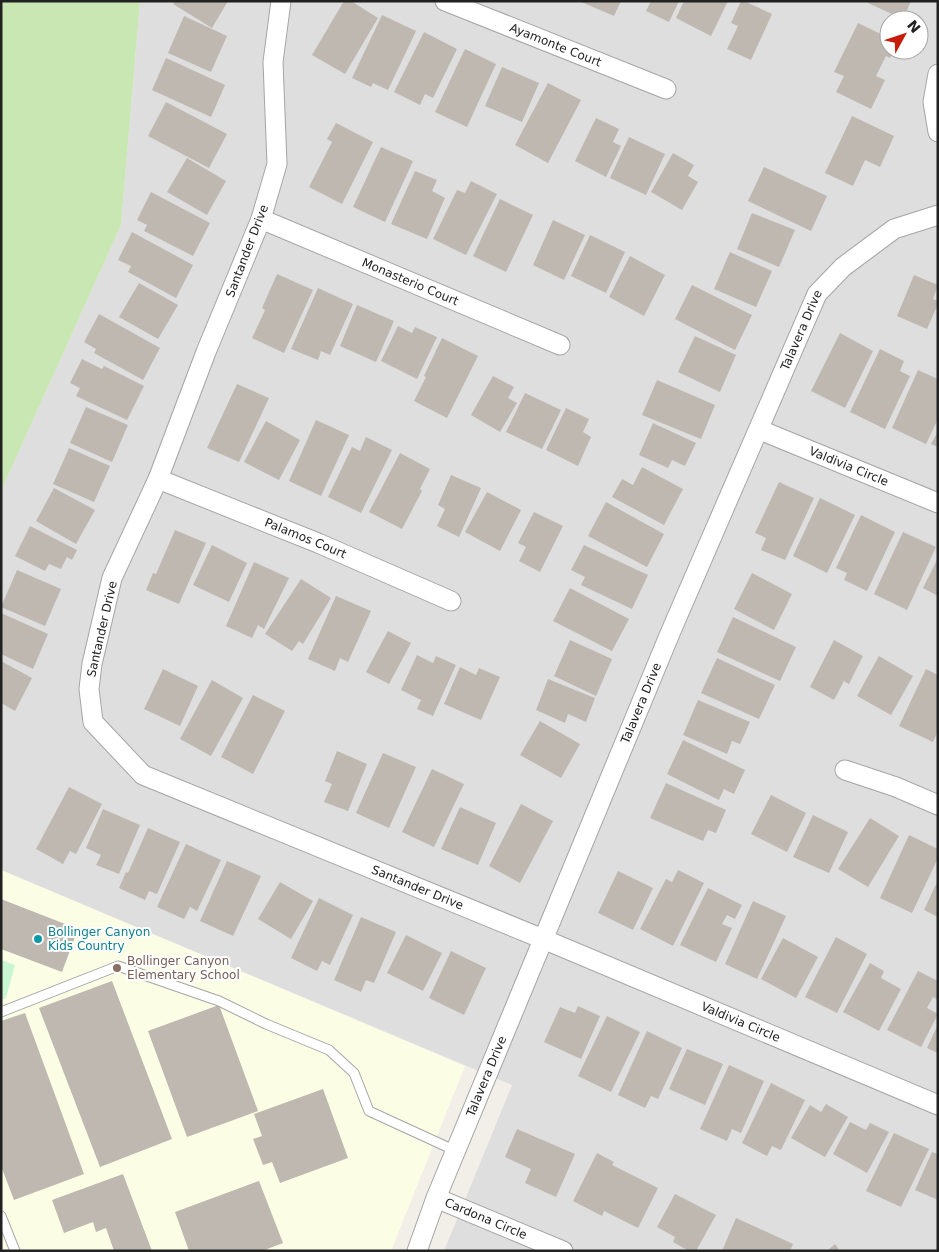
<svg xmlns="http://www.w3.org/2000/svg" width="939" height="1252" font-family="'DejaVu Sans',sans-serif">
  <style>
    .residential { fill: #dfdede; fill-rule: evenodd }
    .education { fill: #fbfde5 }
    .grass { fill: #c8e7b2 }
    .park { fill: #c9f7d1 }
    .building { fill: #beb8b1 }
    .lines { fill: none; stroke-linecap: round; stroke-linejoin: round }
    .lane-casing { stroke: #a5a5a5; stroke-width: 11 }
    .street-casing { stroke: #a5a5a5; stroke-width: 21 }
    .lane { stroke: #fff; stroke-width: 9 }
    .street { stroke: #fff; stroke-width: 19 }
    .culture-dot { fill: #0f9aa8; stroke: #fff; stroke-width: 2 }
    .education-dot { fill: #8d6e63; stroke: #fff; stroke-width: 2 }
    .labels { text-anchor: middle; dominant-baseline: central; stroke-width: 4; stroke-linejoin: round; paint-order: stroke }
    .street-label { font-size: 12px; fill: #212121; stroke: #fff }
    .culture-label { font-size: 12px; fill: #0d838f; stroke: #fff; text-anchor: start }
    .education-label { font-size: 12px; fill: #785e54; stroke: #fff; text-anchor: start }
  </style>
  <rect width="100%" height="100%" fill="#f1efe8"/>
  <path class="residential" d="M140,1H938V1251H444L512,1085L1,870V491L121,225ZM889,20H919V50H889Z"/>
  <path class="education" d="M1,870L465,1066L391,1251H1Z"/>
  <path class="grass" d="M1,1H140L121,225L1,491Z"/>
  <path class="park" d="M1,960L15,965L6,998L1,1000Z"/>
  <path class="building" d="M175,1H228L212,28L173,4Z
    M344,1H351L378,18L345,74L312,55Z
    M579,1H621L614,16Z
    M651,1H679L669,22L646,11Z
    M684,1H728L711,36L676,18Z
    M741,1H744L772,14L751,60L727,49L738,26L731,23Z
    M869,1H911L903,19L868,3Z
    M382,15L416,31L388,90L373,83L371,87L352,78Z
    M184,16L227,36L211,72L168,53Z
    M858,23L889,38V50H895L890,58L886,56L876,76L885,80L871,109L836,92L844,76L834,72Z
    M424,32L457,49L433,98L425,94L420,105L394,92Z
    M465,49L496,64L467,127L435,112Z
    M166,58L225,85L211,117L152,90Z
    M502,67L539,83L522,122L485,106Z
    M548,83L581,100L548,163L515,145Z
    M166,102L227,134L209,168L148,136Z
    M852,116L894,136L880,167L865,160L853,186L825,173Z
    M596,118L619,129L613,142L621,146L606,177L575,161Z
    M336,123L373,142L342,204L309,187L332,142L327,139Z
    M629,137L665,154L646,195L610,178Z
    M381,147L413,161L385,222L353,207Z
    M673,153L694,165L688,176L698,182L682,210L651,192Z
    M187,158L226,181L207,215L167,192Z
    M764,167L827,196L811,231L748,201Z
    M415,171L437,180L432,191L445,198L427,239L391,224Z
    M471,181L497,194L466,255L433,239L457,190L465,193Z
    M151,192L210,223L193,256L144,231L147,225L137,220Z
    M500,199L533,215L506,272L473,256Z
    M752,213L795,230L779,267L737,249Z
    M553,220L585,235L564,280L533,265Z
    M132,232L193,265L176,298L128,272L131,266L118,260Z
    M590,235L625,252L606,293L571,276Z
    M730,252L772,271L756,307L714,289Z
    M630,256L665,275L644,316L609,297Z
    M277,274L313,290L284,353L252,338L265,310L262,308Z
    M914,275L938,285L933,299L938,301V304L927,329L897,316Z
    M139,283L178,305L158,339L119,317Z
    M692,285L752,315L735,350L675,319Z
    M318,288L353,304L330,355L321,351L318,360L291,349Z
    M357,305L394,321L376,362L340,346Z
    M99,314L160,348L143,380L94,353L96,349L84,342Z
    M398,326L412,333L415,327L437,337L417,379L381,361Z
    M840,333L873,351L845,408L811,391Z
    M695,336L736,355L720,392L678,372Z
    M442,338L478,356L447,418L414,401L426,377L424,376Z
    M880,349L904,361L900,371L910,376L885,429L850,412Z
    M82,359L102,369L104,366L144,386L127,420L76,396L80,388L70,383Z
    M918,370L938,379V419L926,444L892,428Z
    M493,376L514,387L508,398L517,403L500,432L471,415Z
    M657,380L715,405L701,439L642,415Z
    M237,384L269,398L239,462L207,448Z
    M525,393L561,410L542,449L506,432Z
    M86,407L128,425L112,462L70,443Z
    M566,408L589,419L583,432L591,437L578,466L546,450Z
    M316,420L349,435L321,496L289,481Z
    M266,421L300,440L279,480L244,462Z
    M653,423L696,443L685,466L672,460L668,468L639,455Z
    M938,431V447L931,444Z
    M366,437L392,450L361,513L328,497L352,447L360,451Z
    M69,448L110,466L94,502L53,484Z
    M400,453L430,469L420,489L422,491L402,529L369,512Z
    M642,467L683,489L664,525L612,497L622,479L633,485Z
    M451,475L481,488L459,537L437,526L445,509L438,505Z
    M779,482L814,498L785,560L761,550L766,538L755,533Z
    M54,488L95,510L76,544L36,521Z
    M487,492L521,510L500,551L465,532Z
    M820,498L855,515L827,573L793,556Z
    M606,502L664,534L647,567L588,536Z
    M534,512L563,526L540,572L519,561L526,547L518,543Z
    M861,515L895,532L867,591L844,580L847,573L836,568Z
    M30,526L77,550L72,560L67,557L61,569L49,564L45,571L15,556Z
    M175,530L206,543L179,604L146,590L153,573L156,574Z
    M903,532L936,547L907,610L874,594Z
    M212,545L247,563L229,602L193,585Z
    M584,545L648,575L632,609L581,585L585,577L571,570Z
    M938,558V596L923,588Z
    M254,562L289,578L264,629L258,625L252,638L226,626Z
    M17,570L61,589L45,626L1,607Z
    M752,573L792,594L774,630L734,609Z
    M301,579L331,598L303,644L299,641L292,651L265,634Z
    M570,588L629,619L612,651L553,621Z
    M336,596L371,611L348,662L340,658L335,671L308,659Z
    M1,613L48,634L33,669L1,654Z
    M733,617L796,647L780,681L717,652Z
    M388,631L411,643L389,684L366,672Z
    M570,640L612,659L596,696L554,676Z
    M834,640L863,656L849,684L844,681L834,700L810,687Z
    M417,655L433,663L436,656L456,665L433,716L417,709L421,700L401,690Z
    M879,656L913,676L891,715L857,696Z
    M717,658L775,685L759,719L701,693Z
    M1,661L32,678L15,711L1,703Z
    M460,667L476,675L479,668L500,677L481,720L444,704Z
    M163,669L198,686L180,726L144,709Z
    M926,669L938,675V731L933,742L899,726Z
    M548,679L595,698L586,722L568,714L565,723L536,710Z
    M212,680L243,698L211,756L180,739Z
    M253,695L285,711L253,774L221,757Z
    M698,700L750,722L740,744L732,741L727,754L683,735Z
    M540,721L580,744L561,778L520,755Z
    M683,740L745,770L734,794L724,789L719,800L667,774Z
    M337,751L367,764L348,811L324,802L332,784L325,781Z
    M383,753L416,767L389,828L356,813Z
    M432,769L464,784L434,847L402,832Z
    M666,783L726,810L716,833L708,830L703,841L650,818Z
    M69,787L102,804L76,854L70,851L63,864L36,849Z
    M771,795L806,813L787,852L751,834Z
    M521,804L553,821L520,883L489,866Z
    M460,807L496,823L478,865L441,849Z
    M103,809L140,825L119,874L96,865L101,855L86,848Z
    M813,815L848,832L829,873L793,857Z
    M870,818L899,836L868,887L838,869Z
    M148,828L180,842L157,894L149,891L145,900L119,888L126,872L128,873Z
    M909,835L938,849V858L912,913L880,898Z
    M186,844L221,860L197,911L190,907L184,919L157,907Z
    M227,861L261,876L233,936L200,921Z
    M678,870L704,883L673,946L640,929L666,879L672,882Z
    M618,871L653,888L633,930L598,913Z
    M938,880V917L924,910Z
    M280,882L313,901L291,939L258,919Z
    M708,888L742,905L735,919L727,915L722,924L732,928L716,962L680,945Z
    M319,898L353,915L330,965L322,961L317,971L291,958Z
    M1,899L78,929L62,972L1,949Z
    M753,901L786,916L757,979L725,964Z
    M361,917L396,932L374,983L366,980L361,992L334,980Z
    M406,935L442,953L423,991L387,973Z
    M836,937L867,954L837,1013L805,997Z
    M783,938L818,957L796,998L761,979Z
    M451,951L486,968L464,1015L429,998Z
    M870,963L884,971L881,978L901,989L879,1031L843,1012Z
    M918,971L938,981V1000L933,997L927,1008L938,1014L921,1047L887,1030Z
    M112,981L172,1139L100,1167L39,1008Z
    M219,1005L258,1111L187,1137L148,1031Z
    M578,1006L600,1016L581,1059L544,1042L560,1007L575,1013Z
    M25,1013L84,1174L14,1200L1,1166V1021Z
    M607,1016L640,1032L611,1092L578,1076Z
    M938,1024V1053L927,1048Z
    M647,1031L682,1048L658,1099L651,1096L645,1108L618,1095Z
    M687,1049L723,1064L705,1105L669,1089Z
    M729,1065L764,1081L741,1133L732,1129L727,1141L700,1129Z
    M771,1083L805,1100L781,1150L772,1146L767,1156L742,1143Z
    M323,1089L348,1158L280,1183L272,1162L263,1165L253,1139L262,1136L254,1114Z
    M826,1104L848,1117L825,1157L791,1138L810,1105L821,1112Z
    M850,1122L866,1130L870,1123L889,1132L867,1173L833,1154Z
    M517,1129L575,1154L556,1197L525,1183L531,1169L505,1157Z
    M894,1133L929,1149L901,1207L866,1191Z
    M932,1152L938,1154V1200L915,1190Z
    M597,1153L614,1162L612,1165L658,1188L638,1228L604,1211L602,1216L573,1201Z
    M123,1174L152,1251H114L106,1228L96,1232L93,1222L64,1233L52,1200Z
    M259,1181L283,1243L262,1251H189L175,1212Z
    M675,1194L716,1215L696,1251H689L673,1242L675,1237L657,1227Z
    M736,1218L793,1244L790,1251H722Z
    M835,1244L840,1251H827Z"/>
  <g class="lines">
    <defs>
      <path id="lane" d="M1,1012L118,966L219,1001L266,1024L329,1050L354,1073L369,1111L456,1151
        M1,1216L15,1251"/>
      <g id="street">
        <path id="s1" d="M281,1L273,62L277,164L261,219L206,352L158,479L112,578L92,664L89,689L93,722L143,775L543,939L938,1105"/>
        <path id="s2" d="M445,1L666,89"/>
        <path d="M938,74L933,102L938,132"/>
        <path id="s3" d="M261,219L560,345"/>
        <path id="s4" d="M760,430L938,503"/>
        <path id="s5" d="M158,479L318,543L451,601"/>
        <path d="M845,770L896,787L938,805"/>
        <path id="s6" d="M436,1198L563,1251"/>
        <path id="s7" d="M417,1251L436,1198L671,631L817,294L843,267L894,229L938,215"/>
      </g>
    </defs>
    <use href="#lane" class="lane-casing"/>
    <use href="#street" class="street-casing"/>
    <use href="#lane" class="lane"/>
    <use href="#street" class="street"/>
  </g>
  <circle class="culture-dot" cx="38" cy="939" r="5"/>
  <circle class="education-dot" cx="117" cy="968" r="5"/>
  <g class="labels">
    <g class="street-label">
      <text stroke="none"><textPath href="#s2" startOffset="119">Ayamonte Court</textPath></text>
      <text transform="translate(247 251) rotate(-69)">Santander Drive</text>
      <text stroke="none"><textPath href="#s3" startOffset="162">Monasterio Court</textPath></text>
      <text stroke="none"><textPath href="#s7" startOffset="998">Talavera Drive</textPath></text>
      <text stroke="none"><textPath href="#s4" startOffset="96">Valdivia Circle</textPath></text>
      <text stroke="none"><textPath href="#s5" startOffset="159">Palamos Court</textPath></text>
      <text transform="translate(102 629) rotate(-77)">Santander Drive</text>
      <text stroke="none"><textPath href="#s7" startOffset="592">Talavera Drive</textPath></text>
      <text stroke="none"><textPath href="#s1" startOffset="1126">Santander Drive</textPath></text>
      <text stroke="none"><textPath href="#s1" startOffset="1476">Valdivia Circle</textPath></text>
      <text stroke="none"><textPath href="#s7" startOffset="188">Talavera Drive</textPath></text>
      <text stroke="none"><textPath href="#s6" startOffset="54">Cardona Circle</textPath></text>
    </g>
    <g class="culture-label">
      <text x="48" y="932">Bollinger Canyon<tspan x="48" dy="14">Kids Country</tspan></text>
    </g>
    <g class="education-label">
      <text x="127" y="961">Bollinger Canyon<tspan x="127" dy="14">Elementary School</tspan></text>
    </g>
  </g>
  <rect width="939" height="1252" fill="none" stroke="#212121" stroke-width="5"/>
  <g transform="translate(904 35) rotate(50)"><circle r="24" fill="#ffffff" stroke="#a6a6a6"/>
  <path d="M0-4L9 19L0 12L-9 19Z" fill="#c61c0c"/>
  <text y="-8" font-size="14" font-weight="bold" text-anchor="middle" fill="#212121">N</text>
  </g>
</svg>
